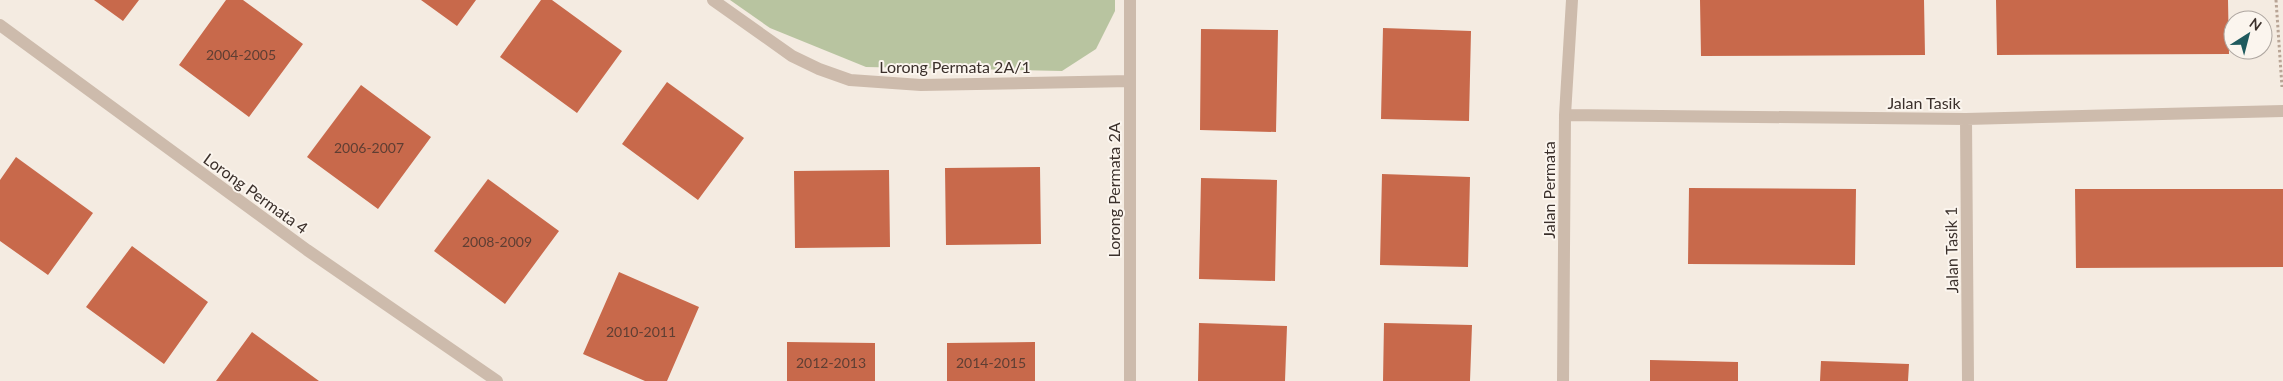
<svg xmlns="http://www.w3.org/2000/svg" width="2283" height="381" font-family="Lato,sans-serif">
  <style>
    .green { fill: #b8c4a0 }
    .building { fill: #c8694b }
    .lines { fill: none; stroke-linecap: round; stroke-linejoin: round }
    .path { stroke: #b9a596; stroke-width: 3; stroke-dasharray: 2.5 2.5; stroke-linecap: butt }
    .minor { stroke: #cdbbac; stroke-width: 12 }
    .labels { text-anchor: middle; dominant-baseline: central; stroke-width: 4; stroke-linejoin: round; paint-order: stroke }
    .number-label { font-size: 14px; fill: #5e3e33 }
    .street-label { font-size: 16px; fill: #3b302b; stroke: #fbf5ee }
  </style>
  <rect width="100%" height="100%" fill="#f4ebe1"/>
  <path class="green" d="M730,0H1115V11L1096,49L1062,71L866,67L770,28Z"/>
  <path class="building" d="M94,0H139L123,21Z
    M226,0H243L303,44L249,117L179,65Z
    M421,0H476L457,26Z
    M541,0H552L622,51L577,113L500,57Z
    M1700,0H1924L1925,55L1701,56Z
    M1996,0H2228L2229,54L1997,55Z
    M1383,28L1471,31L1469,121L1381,119Z
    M1201,29L1278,30L1276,132L1200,130Z
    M667,82L744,138L698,200L622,144Z
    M361,85L431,137L378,209L307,157Z
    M16,157L93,213L48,275L0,241V180Z
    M1040,167L1041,244L946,245L945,168Z
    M889,170L890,247L795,248L794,171Z
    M1382,174L1470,177L1468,267L1380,265Z
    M1201,178L1277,180L1275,281L1199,279Z
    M488,179L559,231L505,304L434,251Z
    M1689,188L1856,189L1855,265L1688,264Z
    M2075,189H2283V267L2076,268Z
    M132,246L208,302L164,364L86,307Z
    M619,272L699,307L667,381H645L583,354Z
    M1199,323L1287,326L1285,381H1198Z
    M1384,323L1472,325L1470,381H1383Z
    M252,332L319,381H216Z
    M787,342L875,343V381H787Z
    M1035,342V381H947V343Z
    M1650,360L1738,362V381H1650Z
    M1821,361L1909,364L1908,381H1820Z"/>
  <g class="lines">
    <path class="path" d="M2276,0L2282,87"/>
    <path class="minor" d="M713,0L792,56L819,69L850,80L921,85L1130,81
      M1130,0V381
      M0,25L307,250L497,381
      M1565,115L1966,119L2283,111
      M1966,119L1968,381
      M1563,381L1565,115L1572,0"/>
  </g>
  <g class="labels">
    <g class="number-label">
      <text x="241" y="54">2004-2005</text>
      <text x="369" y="147">2006-2007</text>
      <text x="497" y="241">2008-2009</text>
      <text x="641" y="331">2010-2011</text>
      <text x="831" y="362">2012-2013</text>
      <text x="991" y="362">2014-2015</text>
    </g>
    <g class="street-label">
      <text x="955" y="66">Lorong Permata 2A/1</text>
      <text x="1924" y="102">Jalan Tasik</text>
      <text transform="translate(1113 190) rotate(-90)">Lorong Permata 2A</text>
      <text transform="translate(1548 190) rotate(-90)">Jalan Permata</text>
      <text transform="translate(256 193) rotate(36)">Lorong Permata 4</text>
      <text transform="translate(1951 250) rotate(-91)">Jalan Tasik 1</text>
    </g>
  </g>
  <g transform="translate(2248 35) rotate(36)"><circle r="24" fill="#fbf5ee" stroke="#aea6a0"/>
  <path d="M0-4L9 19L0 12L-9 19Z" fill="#1f5a5e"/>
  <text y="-8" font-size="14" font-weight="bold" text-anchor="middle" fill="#3b302b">N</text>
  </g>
</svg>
